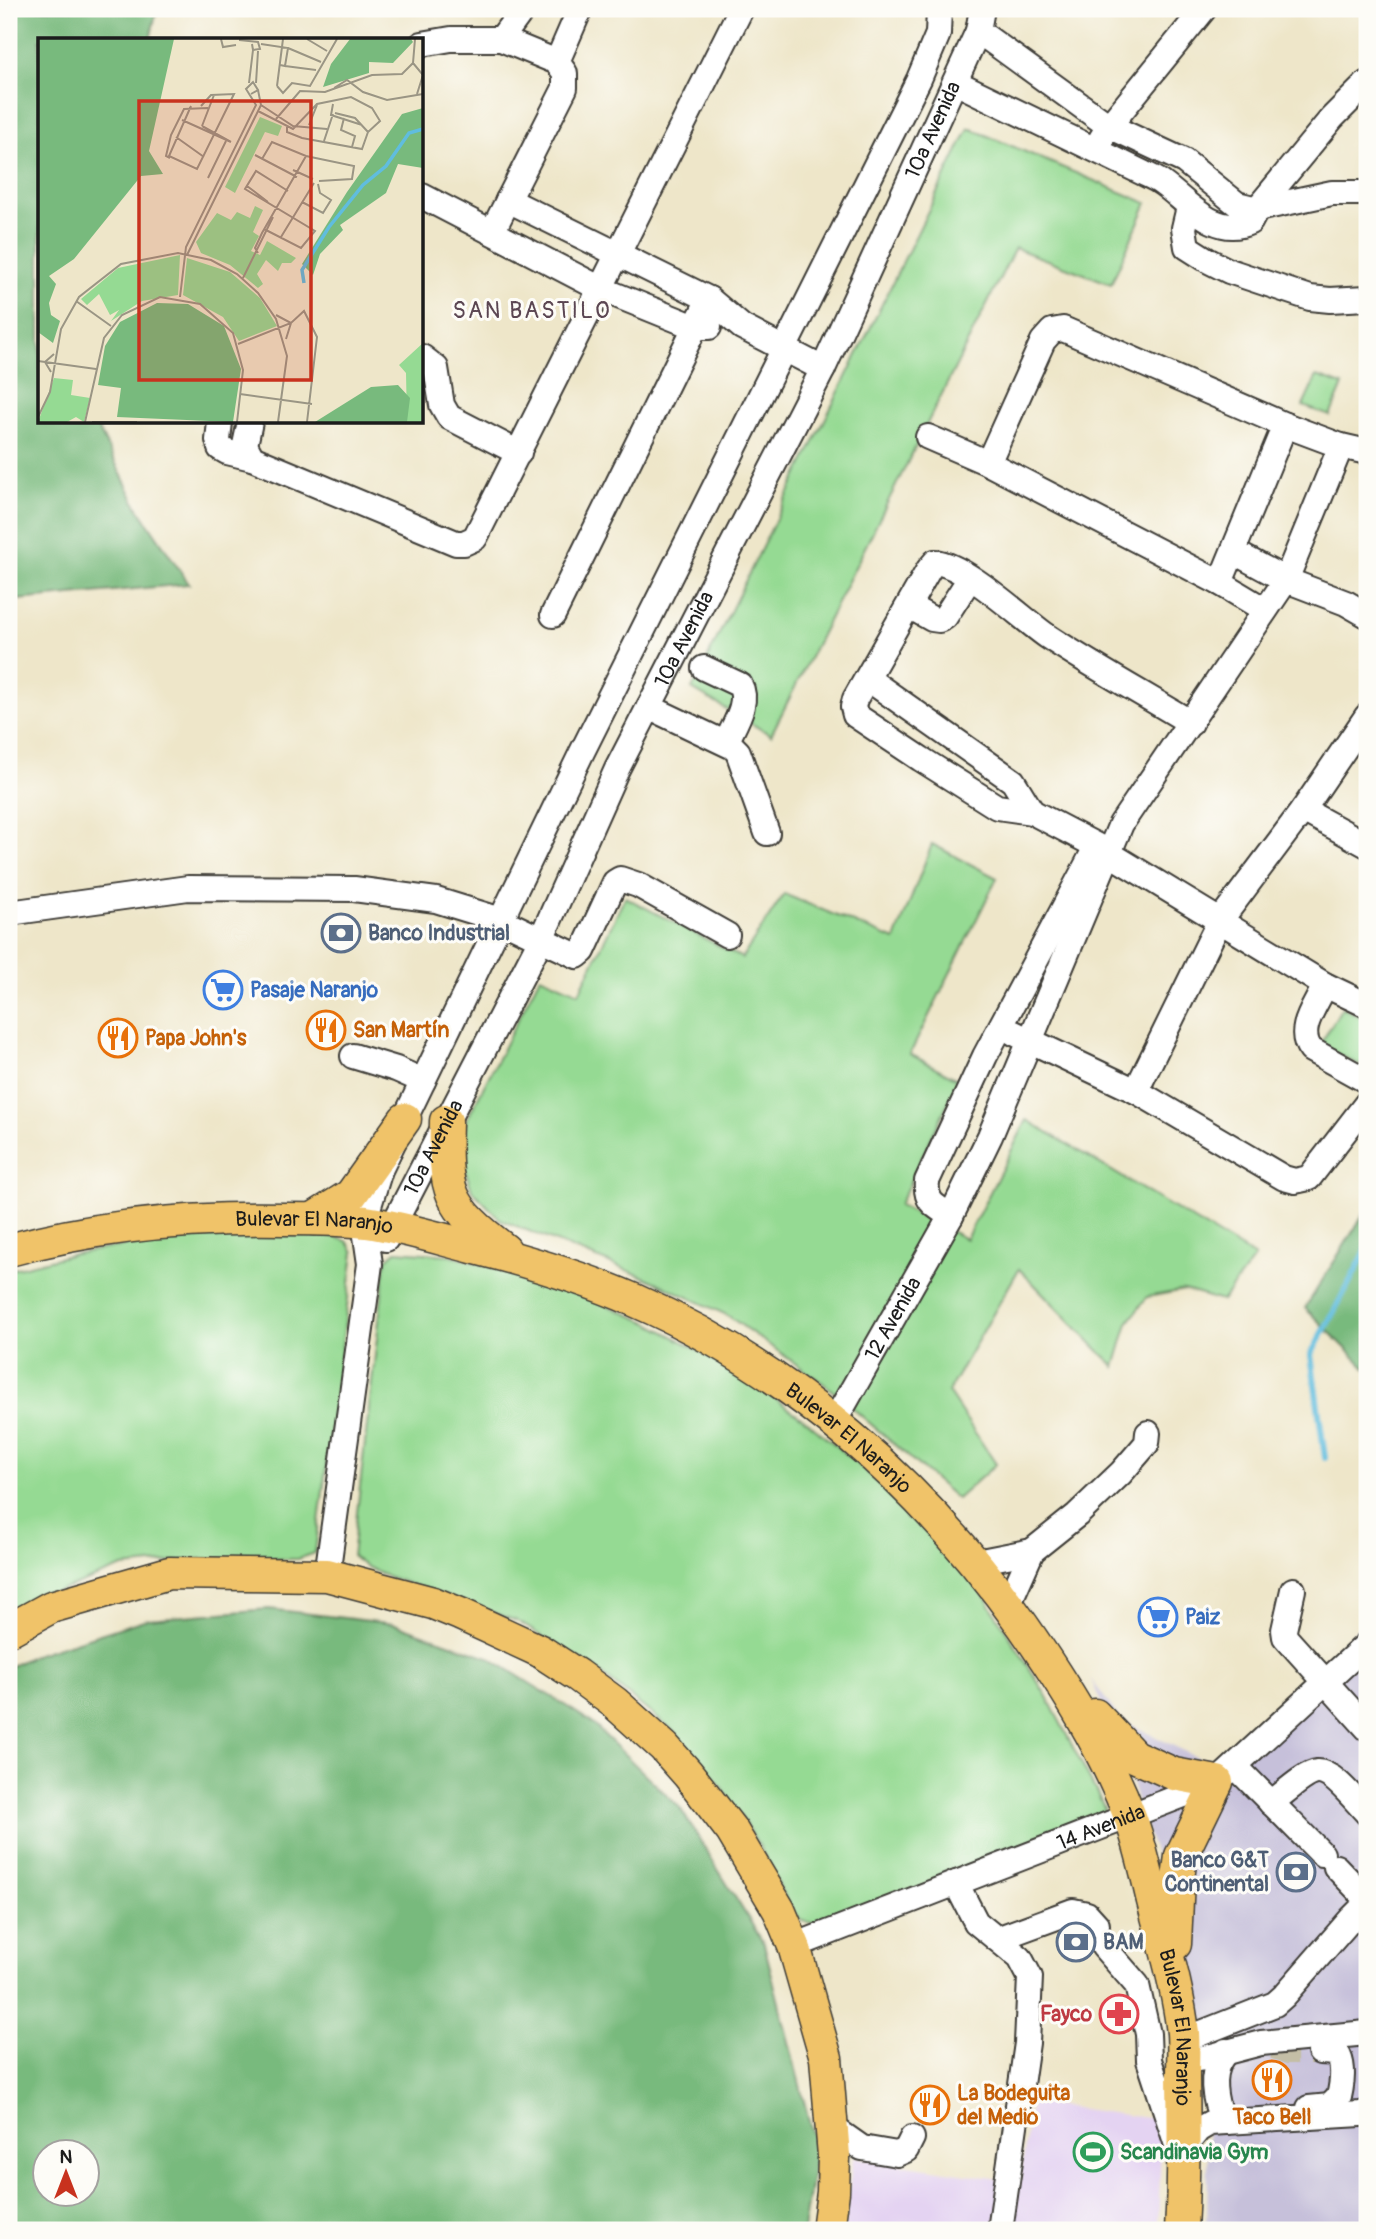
<svg xmlns="http://www.w3.org/2000/svg" width="1376" height="2239" font-family="Pangolin,sans-serif">
  <style>
    .built { fill: #e4d3f2 }
    .industrial { fill: #c6c0da }
    .green { fill: #95da93; stroke: #587b58; stroke-width: 2 }
    .forest { fill: #78ba7d; stroke: #4a6b4c; stroke-width: 2; fill-rule: evenodd }
    .lines { fill: none; stroke-linecap: round; stroke-linejoin: round }
    .stream { stroke: #60bdde; stroke-width: 6 }
    .minor-tunnel { stroke: #c4bea6; stroke-width: 24; stroke-dasharray: 24 12; stroke-linecap: butt }
    .minor-casing { stroke: #3c3a36; stroke-width: 28 }
    .major-casing { stroke: #3c3a36; stroke-width: 35 }
    .minor { stroke: #fff; stroke-width: 24 }
    .major { stroke: #f0c369; stroke-width: 32 }
    .labels { text-anchor: middle; dominant-baseline: central; stroke-width: 6; stroke-linejoin: round; paint-order: stroke }
    .street-label { font-size: 21px; fill: #1c1c1c; stroke: #fdfcf7 }
    .service-label { font-size: 21px; font-weight: bold; fill: #4e5e75; stroke: #fdfcf7; text-anchor: start }
    .shop-label { font-size: 21px; font-weight: bold; fill: #366cbe; stroke: #fdfcf7; text-anchor: start }
    .food-label { font-size: 21px; font-weight: bold; fill: #c56008; stroke: #fdfcf7; text-anchor: start }
    .health-label { font-size: 21px; font-weight: bold; fill: #be3a42; stroke: #fdfcf7; text-anchor: end }
    .leisure-label { font-size: 21px; font-weight: bold; fill: #27864d; stroke: #fdfcf7; text-anchor: start }
    .neighbourhood-label { font-size: 23px; letter-spacing: 2px; fill: #5b4652; stroke: #fdfcf7 }
    .inset-river { fill: none; stroke: #60bdde; stroke-width: 3.5 }
    .inset-road { fill: none; stroke: #9a9584; stroke-width: 2 }
    .view { fill: #c8321e; fill-opacity: 0.15; stroke: #c8321e; stroke-width: 3.5 }
    .inset-edge { fill: none; stroke: #1c1c1c; stroke-width: 3.5 }
  </style>
  <rect width="100%" height="100%" fill="#fdfcf7"/>
  <filter id="ink" filterUnits="userSpaceOnUse"><feTurbulence type="fractalNoise" baseFrequency=".0143" numOctaves="2"/><feDisplacementMap in="SourceGraphic" scale="14" xChannelSelector="R" yChannelSelector="G"/><feConvolveMatrix kernelMatrix="1 2 1 2 8 2 1 2 1" color-interpolation-filters="sRGB"/></filter>
  <filter id="wash" filterUnits="userSpaceOnUse"><feTurbulence type="fractalNoise" baseFrequency=".00686" numOctaves="4" result="noise"/><feDisplacementMap in="SourceGraphic" scale="28" xChannelSelector="R" yChannelSelector="G"/><feGaussianBlur stdDeviation="1.57" result="paint"/><feColorMatrix in="noise" values="0 0 0 0 0 0 0 0 0 0 0 0 0 0 0 0 0 1.4 0 .05"/><feComposite in="paint" operator="in"/></filter>
  <g filter="url(#wash)">
    <rect width="100%" height="100%" fill="#eee6c9"/>
    <path class="built" d="M1031,2102L1162,2120L1158,2230H844L853,2157L1020,2182Z"/>
    <path class="industrial" d="M1367,1620V2230H1207L1208,2148L1200,2017L1162,1876L1120,1747L1091,1679L1120,1719L1212,1765Z"/>
    <path class="green" d="M969,128L1147,203L1111,284L1015,248L771,735L692,689Z
      M1317,376L1343,385L1330,416L1303,406Z
      M932,844L997,878L910,1054L959,1080L899,1205L966,1239L1027,1120L1255,1257L1222,1301L1185,1290L1147,1297L1128,1323L1115,1367L1019,1269L948,1392L996,1464L957,1499L827,1386L727,1315L649,1279L501,1220L472,1190L462,1161L461,1131L540,976L579,993L625,897L742,958L784,894L895,940Z
      M1342,1007L1367,1020V1069L1320,1045Z
      M189,1235H329L347,1241L354,1252L315,1553L298,1559H201L123,1567L9,1610V1270L74,1254Z
      M396,1251L450,1255L570,1290L649,1323L733,1369L808,1422L900,1500L972,1576L1046,1695L1104,1807L1103,1816L828,1925L802,1921L791,1910L759,1845L719,1783L672,1730L595,1669L517,1621L381,1574L363,1565L352,1556L386,1260Z"/>
    <path class="forest" d="M9,9H157L150,40H40V422H95L138,508L189,584L17,600L9,608Z
      M1367,1209V1369L1305,1308Z
      M269,1609L395,1624L488,1657L590,1721L680,1808L764,1944L816,2148L803,2230H9V1667L34,1655L147,1619ZM46,2152H88V2194H46Z"/>
    <g class="lines">
      <path class="stream" d="M1325,1458L1311,1355L1367,1249"/>
    </g>
  </g>
  <g filter="url(#ink)">
    <g class="lines">
      <path class="minor-tunnel" d="M1274,2047L1289,2052H1320"/>
      <defs>
        <g id="minor">
          <path d="M978,31L1109,126L1184,161L1237,204L1257,209L1332,193H1367"/>
          <path d="M501,39L523,9"/>
          <path d="M422,44L451,39H501L557,62L565,73V88L492,232"/>
          <path d="M557,62L580,9"/>
          <path d="M955,82L1143,173C1149,176 1157,179 1163,184C1188,202 1215,238 1250,222L1257,209L1332,118L1367,83"/>
          <path d="M1101,139L1109,126L1204,9"/>
          <path d="M422,196L601,289L695,327H709"/>
          <path d="M508,200L709,299L742,327L823,369"/>
          <path d="M1189,207L1184,228L1187,247L1209,261L1229,271L1310,298L1330,300L1367,298"/>
          <path d="M422,357L436,368L442,405L449,417L519,453"/>
          <path d="M220,422L218,440L220,448L227,452L252,458"/>
          <path d="M250,422L245,445L252,458L456,543H464L475,538L741,9"/>
          <path d="M928,437L988,463L1220,583L1265,610"/>
          <path d="M988,463L1043,341L1052,331L1063,329L1285,425L1341,446L1367,452"/>
          <path d="M1234,552L1286,580L1346,603L1367,615"/>
          <path d="M1220,583L1285,425"/>
          <path d="M909,606L932,619L939,620L945,617L970,578"/>
          <path d="M553,615L709,299"/>
          <path d="M704,668L740,685C750,703 733,726 726,743"/>
          <path d="M868,679L1013,781L1032,812"/>
          <path d="M649,707L733,747L738,752L767,833"/>
          <path d="M1191,723C1143,694 1094,667 1047,636C1020,617 966,565 935,562L929,569L855,699L853,707L855,715L921,759L997,807L1032,812L1097,846L1325,985L1367,1005"/>
          <path d="M1303,810L1367,845"/>
          <path d="M9,913L188,888L354,889L436,900L501,920L577,956L583,951L615,882L620,879L638,885L727,935"/>
          <path d="M1325,985C1316,1006 1295,1030 1311,1050L1367,1081"/>
          <path d="M1014,1033L1136,1091L1284,1178L1295,1181L1309,1178L1367,1103"/>
          <path d="M353,1056L396,1069L423,1081"/>
          <path d="M1136,1091L1219,922L1303,810L1367,716"/>
          <path d="M951,1216C935,1206 925,1203 927,1181L985,1056L1092,855"/>
          <path id="s1" d="M386,1239L541,939L617,769L823,369L978,31L982,9"/>
          <path id="s2" d="M834,1422L951,1216L990,1136L1121,824L1286,580L1341,446"/>
          <path d="M976,1562L1032,1551"/>
          <path d="M327,1575L370,1264L364,1222L380,1170L582,752L919,79L938,34L939,9"/>
          <path d="M1293,1590L1284,1630L1285,1637L1367,1728"/>
          <path d="M1008,1605L1032,1551L1077,1515L1121,1473L1147,1443L1148,1433"/>
          <path d="M1236,1767L1322,1854"/>
          <path d="M1271,1803C1281,1796 1305,1773 1317,1772C1333,1771 1356,1802 1367,1813"/>
          <path d="M1336,1867L1359,1891H1367"/>
          <path d="M956,1883L976,1922L1020,1958L1030,1977L1027,2043L1000,2230"/>
          <path d="M997,1939L1073,1911L1087,1914L1097,1925"/>
          <path id="s3" d="M794,1946L1217,1782L1367,1644"/>
          <path d="M1103,1946L1137,1985L1148,2034L1149,2060L1178,2148"/>
          <path d="M1184,2040L1275,2004L1284,1996L1351,1919L1359,1911L1367,1908"/>
          <path d="M1183,2061L1204,2058L1261,2043L1367,2033"/>
          <path d="M1309,2108L1330,2106L1339,2097C1342,2084 1345,2065 1337,2053L1320,2052"/>
          <path d="M1226,2122C1215,2111 1211,2081 1217,2066C1219,2060 1223,2056 1226,2051"/>
          <path d="M832,2127L862,2148L897,2154L906,2150L912,2138"/>
          <path d="M1185,2146L1198,2130L1210,2123L1361,2114L1367,2112"/>
        </g>
        <g id="major">
          <path d="M446,1121C444,1192 447,1206 505,1250"/>
          <path d="M313,1219L351,1195L405,1119"/>
          <path id="s4" d="M9,1250C99,1225 192,1217 285,1219C312,1219 340,1219 366,1222C402,1227 437,1238 472,1247C527,1261 582,1277 634,1300C792,1369 924,1486 1023,1626C1064,1685 1103,1747 1129,1814C1140,1842 1146,1872 1153,1901C1164,1944 1178,1988 1183,2033C1184,2047 1183,2062 1183,2077C1184,2129 1184,2179 1181,2230"/>
          <path d="M9,1630L51,1607L169,1573L327,1575L433,1603L460,1614L540,1651L577,1675L615,1703L664,1747L688,1774L732,1831L779,1910L794,1946L826,2058L834,2156L833,2192L828,2230"/>
          <path d="M1095,1715L1134,1756L1174,1774L1217,1782L1181,1856L1178,1879L1175,1944"/>
        </g>
      </defs>
      <use href="#minor" class="minor-casing"/>
      <use href="#major" class="major-casing"/>
      <use href="#minor" class="minor"/>
      <use href="#major" class="major"/>
    </g>
  </g>
  <defs>
    <symbol id="bank-ring" viewBox="-11 -11 22 22"><circle r="9.5" fill="#fdfcf7" stroke="#5c6f8a" stroke-width="1.5"/><path d="M-6-4H6V4H-6ZM0-2.3a2.3 2.3 0 1 0 0 4.6a2.3 2.3 0 1 0 0-4.6Z" fill="#5c6f8a"/></symbol>
    <symbol id="supermarket-ring" viewBox="-11 -11 22 22"><circle r="9.5" fill="#fdfcf7" stroke="#3f7fe0" stroke-width="1.5"/><path d="M-6-5.5h2.5l.6 2H6L4.5 2H-2.5L-4.4-4H-6ZM-1.5 3.2a1.3 1.3 0 1 0 .1 0ZM3 3.2a1.3 1.3 0 1 0 .1 0Z" fill="#3f7fe0"/></symbol>
    <symbol id="restaurant-ring" viewBox="-11 -11 22 22"><circle r="9.5" fill="#fdfcf7" stroke="#e8710a" stroke-width="1.5"/><path d="M-5-6h1v4h1v-4h1v4h1v-4h1v5L-1.5 .5V6h-2V.5L-5-1ZM5-6V6H3V1.5H1.5Q1.5-4 5-6Z" fill="#e8710a"/></symbol>
    <symbol id="pharmacy-ring" viewBox="-11 -11 22 22"><circle r="9.5" fill="#fdfcf7" stroke="#e0444e" stroke-width="1.5"/><path d="M-2-6h4v4h4v4h-4v4h-4v-4h-4v-4h4Z" fill="#e0444e"/></symbol>
    <symbol id="stadium-ring" viewBox="-11 -11 22 22"><circle r="9.5" fill="#fdfcf7" stroke="#2e9e5b" stroke-width="1.5"/><path d="M0-5a6.5 5 0 1 0 0 10a6.5 5 0 1 0 0-10ZM-3.5-1.8h7v3.6h-7Z" fill="#2e9e5b"/></symbol>
  </defs>
  <g fill-rule="evenodd">
    <use href="#bank-ring" x="319" y="911" width="44" height="44"/>
    <use href="#supermarket-ring" x="201" y="968" width="44" height="44"/>
    <use href="#restaurant-ring" x="304" y="1008" width="44" height="44"/>
    <use href="#restaurant-ring" x="96" y="1016" width="44" height="44"/>
    <use href="#supermarket-ring" x="1136" y="1595" width="44" height="44"/>
    <use href="#bank-ring" x="1274" y="1850" width="44" height="44"/>
    <use href="#bank-ring" x="1054" y="1920" width="44" height="44"/>
    <use href="#pharmacy-ring" x="1097" y="1992" width="44" height="44"/>
    <use href="#restaurant-ring" x="1250" y="2058" width="44" height="44"/>
    <use href="#restaurant-ring" x="908" y="2083" width="44" height="44"/>
    <use href="#stadium-ring" x="1071" y="2130" width="44" height="44"/>
  </g>
  <g class="labels">
    <g class="street-label">
      <text stroke="none"><textPath href="#s1" startOffset="1237">10a Avenida</textPath></text>
      <text stroke="none"><textPath href="#s1" startOffset="670">10a Avenida</textPath></text>
      <text stroke="none"><textPath href="#s1" startOffset="103">10a Avenida</textPath></text>
      <text stroke="none"><textPath href="#s4" startOffset="308">Bulevar El Naranjo</textPath></text>
      <text stroke="none"><textPath href="#s2" startOffset="119">12 Avenida</textPath></text>
      <text stroke="none"><textPath href="#s4" startOffset="896">Bulevar El Naranjo</textPath></text>
      <text stroke="none"><textPath href="#s3" startOffset="329">14 Avenida</textPath></text>
      <text stroke="none"><textPath href="#s4" startOffset="1589">Bulevar El Naranjo</textPath></text>
    </g>
    <g class="service-label">
      <text x="368" y="933">Banco Industrial</text>
      <text x="1269" y="1860" text-anchor="end">Banco G&amp;T<tspan x="1269" dy="24">Continental</tspan></text>
      <text x="1103" y="1942">BAM</text>
    </g>
    <g class="shop-label">
      <text x="250" y="990">Pasaje Naranjo</text>
      <text x="1185" y="1617">Paiz</text>
    </g>
    <g class="food-label">
      <text x="353" y="1030">San Martín</text>
      <text x="145" y="1038">Papa John's</text>
      <text x="957" y="2093">La Bodeguita<tspan x="957" dy="24">del Medio</tspan></text>
      <text x="1272" y="2117" text-anchor="middle">Taco Bell</text>
    </g>
    <g class="health-label">
      <text x="1092" y="2014">Fayco</text>
    </g>
    <g class="leisure-label">
      <text x="1120" y="2152">Scandinavia Gym</text>
    </g>
    <g class="neighbourhood-label">
      <text x="532" y="310">SAN BASTILO</text>
    </g>
  </g>
  <g transform="translate(38 38)">
    <rect width="385" height="385" fill="#eee6c9"/>
    <path d="M222,79L244,88L240,98L227,94L197,155L187,149ZM217,168L225,172L215,194L221,198L213,213L222,217L229,203L258,220L253,225H244L240,233L228,222L219,236L225,246L220,250L192,227L163,215L158,204L179,175L193,182L199,174L212,180ZM142,217L140,257L104,263L73,283L81,272L72,277L61,256L49,267L43,261L80,230ZM149,220L192,234L222,260L239,288L201,303L185,279L145,257ZM385,305V384H369L368,335L361,327ZM16,340L35,342L33,357L52,360L46,384L38,379L29,384H0Z" fill="#95da93"/>
    <path d="M0,1H136L111,113L125,136L103,138L36,221L11,238L18,246L11,265L13,277L22,283L15,305L0,294ZM312,1H373L375,4L355,25L331,24V35L285,49L293,26ZM385,70V130L360,126L348,155L302,187L305,192L282,216L275,237L264,226L309,154L364,76ZM119,265L150,266L186,288L203,331L195,384L79,379L83,350L60,347L67,308L82,284ZM360,347L372,360L369,384H277L333,349Z" fill="#78ba7d"/>
    <path class="inset-river" d="M266,245L264,232L291,189L325,147L348,128L371,95L385,91"/>
    <path class="inset-road" d="M183,1L185,9L198,7M269,1L289,13M201,2L220,4L222,11L215,12L214,6M223,6L250,10L247,28L242,27M250,10L283,24M375,25L385,37L379,56M247,28L278,32M211,45L215,12M218,45L220,13M239,48L245,55L254,45L272,48L299,1M239,48L245,1M296,50L309,42L325,54L349,62L385,56M295,66L293,77L324,87M223,67L255,88L289,91M153,68L131,118L159,131L196,56L173,57L163,68M220,73L255,91L279,66L313,59L334,70L342,83L330,94L324,111L264,100L249,94V89M297,75L317,80L330,94M306,80L303,92L317,98L314,109M238,81L262,53L287,54L334,37L364,36L375,25L377,1M144,82L193,104M271,87L279,67M164,88L193,104M164,88L176,57M138,99L166,119M286,103L295,76M217,117L259,139M132,120L128,118L133,97L146,71L170,70M224,121L234,104L268,118L316,128L314,141L281,143M255,132L275,141M170,140L188,103M209,148L230,164M264,164L285,175L293,162L282,155L280,146M226,191L263,210L277,193L207,151L218,133L250,153M243,199L276,145M220,215L217,210L224,195L268,118M149,217L223,67L220,52M205,240L235,179M142,259L148,209L218,67L208,51L215,44L220,52L213,56M38,263L73,288M238,277L253,285L248,301M200,306L253,285L266,273L279,299L269,384M0,323L58,331M13,334L7,324L16,316M202,356L274,366M0,379L12,354L23,291L41,259L83,226L140,215L173,222L199,236L220,255L238,281L249,318L240,384M47,384L66,300L84,277L122,259L162,266L195,295L205,332L199,384M54,384H99"/>
    <path class="view" d="M101,63H273V342H101Z"/>
    <rect width="385" height="385" class="inset-edge"/>
  </g>
  <rect width="1376" height="2239" fill="none" stroke="#fdfcf7" stroke-width="35"/>
  <g transform="translate(66 2173)"><circle r="33" fill="#fdfcf7" stroke="#a3a29f" stroke-width="2"/>
  <path d="M0-5L12 26L0 18L-12 26Z" fill="#c8321e"/>
  <text y="-10" font-size="19" font-weight="bold" text-anchor="middle" fill="#1c1c1c">N</text>
  </g>
</svg>
